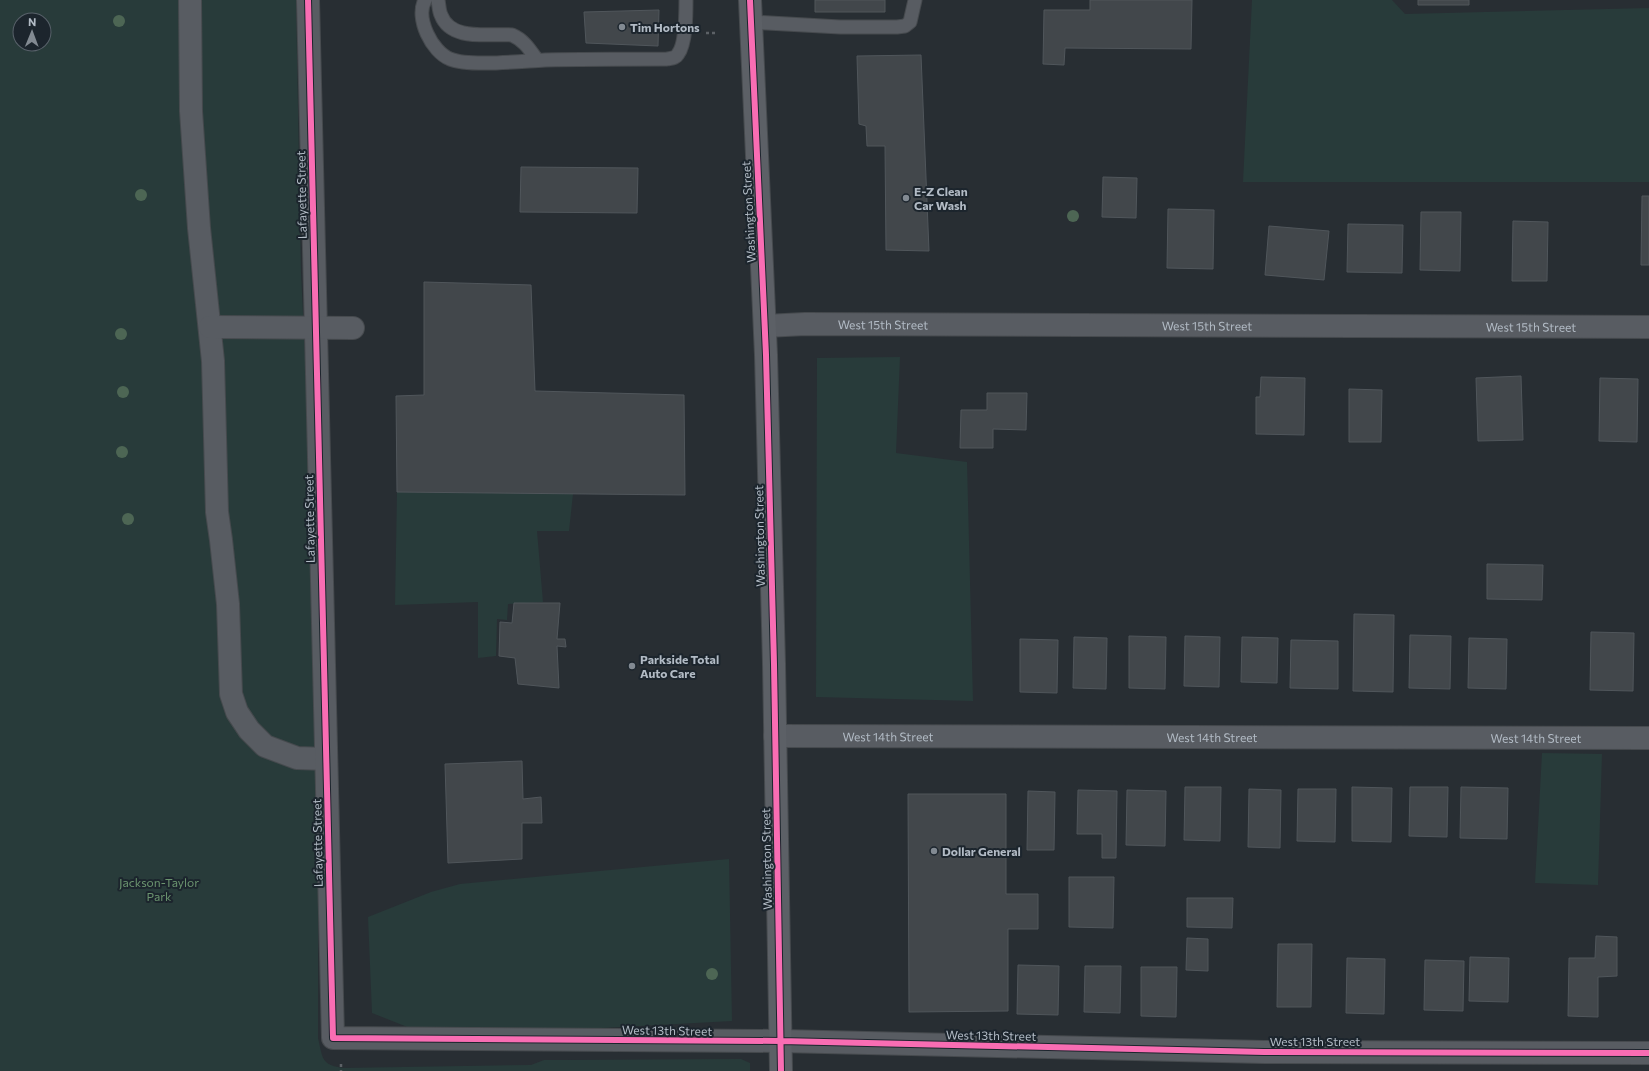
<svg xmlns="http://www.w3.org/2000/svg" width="1649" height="1071" font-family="Commissioner,sans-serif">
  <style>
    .green { fill: #283b3a; fill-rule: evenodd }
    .building { fill: #42474b; stroke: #50565b }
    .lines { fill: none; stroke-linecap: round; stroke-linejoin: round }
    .service-casing { stroke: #464a4e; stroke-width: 15 }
    .minor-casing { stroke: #464a4e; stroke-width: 24 }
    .secondary-casing { stroke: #464a4e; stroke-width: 24 }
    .path { stroke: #5c6166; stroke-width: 2.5; stroke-dasharray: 3 3; stroke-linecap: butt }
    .service { stroke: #585c62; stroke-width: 13 }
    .minor { stroke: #585c62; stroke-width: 22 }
    .secondary { stroke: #5c6066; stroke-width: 22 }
    .cycleway-casing { stroke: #1c252d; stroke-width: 8 }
    .cycleway { stroke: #f96db3; stroke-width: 6 }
    .tree { fill: #4d6654 }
    .poi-dot { fill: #828a92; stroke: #1c252d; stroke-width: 1.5 }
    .labels { text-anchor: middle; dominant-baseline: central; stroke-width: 4; stroke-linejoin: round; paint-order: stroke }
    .poi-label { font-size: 12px; font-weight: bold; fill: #b2bbc5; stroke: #1c252d; text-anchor: start }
    .street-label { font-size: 12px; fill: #b2bbc5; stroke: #1c252d }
    .park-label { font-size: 12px; fill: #6b946f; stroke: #1c252d }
  </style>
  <rect width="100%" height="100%" fill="#282e33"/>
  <path class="green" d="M0,0H296L301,272L314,546L318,886V1038C323,1059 321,1065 344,1068L531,1065L544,1060H567L741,1059L750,1063V1071H0ZM20,20H44V44H20Z
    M1252,0H1392L1405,14L1649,8V182H1243Z
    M900,357L896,453L967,462L973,701L816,697L817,358Z
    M397,492L573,494L569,531H537L543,602L508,604L507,620L497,619L496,656L478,658V602L395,605Z
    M1542,753L1602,754L1598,885L1535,883Z
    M729,859L732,1021L547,1031L415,1030L372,1013L368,917L431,892L460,884Z"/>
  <path class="building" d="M815,0H885V12H815Z
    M1090,0H1192L1191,49L1065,48L1064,65L1043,64L1044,10H1090Z
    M1418,0H1469V5H1418Z
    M659,10L658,46L586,43L584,12Z
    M921,55L929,251L886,250L885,146H867L866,126L859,124L857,56Z
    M521,167L638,168L637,213L520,212Z
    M1103,177L1137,178L1136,218L1102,217Z
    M1642,196H1649V265H1641Z
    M1168,209L1214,210L1213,269L1167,268Z
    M1421,212H1461L1460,271L1420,270Z
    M1513,221L1548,222L1547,281H1512Z
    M1348,224L1403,225L1402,273L1347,272Z
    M1269,226L1329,231L1324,280L1265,275Z
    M424,282L531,285L535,391L684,395L685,495L397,492L396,396L424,395Z
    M1521,376L1523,440L1478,441L1476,378Z
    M1261,377L1305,378L1304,435L1256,434V397H1260Z
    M1600,378L1638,379L1637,442L1599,441Z
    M1349,389L1382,390L1381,442H1349Z
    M987,393H1027L1026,430L993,429V448H960L961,410H987Z
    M1487,564L1543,565L1542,600L1487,599Z
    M514,603H560L557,639H565L566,647L557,646L559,688L518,684L515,658L499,656L500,622L512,623Z
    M1354,614L1394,615L1393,692L1353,691Z
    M1591,632L1634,633L1633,691L1590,690Z
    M1410,635L1451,636L1450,689L1409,688Z
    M1129,636L1166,637L1165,689L1129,688Z
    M1185,636L1220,637L1219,687L1184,686Z
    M1074,637L1107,638L1106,689L1073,688Z
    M1242,637L1278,638L1277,683L1241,682Z
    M1469,638L1507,639L1506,689L1468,688Z
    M1020,639L1058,640L1057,693L1020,692Z
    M1291,640L1338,641V689L1290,688Z
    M522,761L523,799L541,797L542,823H522V859L448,863L445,764Z
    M1185,787H1221L1220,841L1184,840Z
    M1352,787L1392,788L1391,842L1352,841Z
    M1410,787H1448L1447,837L1409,836Z
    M1461,787L1508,788L1507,839L1460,838Z
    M1249,789L1281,790L1280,848L1248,847Z
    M1298,789H1336L1335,842L1297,841Z
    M1078,790L1117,791L1116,858H1102V834H1077Z
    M1127,790L1166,791L1165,846L1126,845Z
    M1028,791L1055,792L1054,850H1027Z
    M908,794H1006V894H1038V929H1008V1011L909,1012Z
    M1069,877H1114L1113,928L1069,927Z
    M1187,898H1233L1232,928L1187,927Z
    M1596,936L1617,937V976L1598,977V1017L1568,1016L1569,958H1595Z
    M1187,938L1208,939V971L1186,970Z
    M1278,944H1312L1311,1007H1277Z
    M1470,957L1509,958L1508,1002L1469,1001Z
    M1347,958L1385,959L1384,1014L1346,1013Z
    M1425,960L1464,961L1463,1011L1424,1010Z
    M1018,965L1059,966L1058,1015L1017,1014Z
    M1085,966H1121L1120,1013L1084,1012Z
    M1141,967H1177L1176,1017L1141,1016Z"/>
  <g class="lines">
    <defs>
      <path id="service" d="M425,0C415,18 432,52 450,59C469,67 523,61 545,60C585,59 626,59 667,59C672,58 676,58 678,54C686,44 686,13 686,0
        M438,0C439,5 439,11 441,15C451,42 490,33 512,35C524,40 530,50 537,60
        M751,22L840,27H897L905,26L910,22L915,0"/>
      <g id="minor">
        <path d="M190,0L191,111L199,228L213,361L217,512L221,540L228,604L231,694L237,712L249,730L265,746L297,758L326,759"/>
        <path d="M308,0L333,1038L781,1041L1264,1052L1649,1053"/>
        <path id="s1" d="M765,326L805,324L1649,327"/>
        <path d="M210,327L353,328"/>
        <path id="s2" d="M775,736L1649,738"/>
      </g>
      <path id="secondary" d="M750,0L766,355L774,664L781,1071"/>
    </defs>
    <use href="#service" class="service-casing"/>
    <use href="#minor" class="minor-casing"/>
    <use href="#secondary" class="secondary-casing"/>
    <path class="path" d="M706,33H716
      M341,1064V1071"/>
    <use href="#service" class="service"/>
    <use href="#minor" class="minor"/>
    <use href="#secondary" class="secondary"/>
    <defs>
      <path id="cycleway" d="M308,0L333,1038L781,1041L1264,1052L1649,1053
        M750,0L766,355L774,664L781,1071"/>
    </defs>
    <use href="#cycleway" class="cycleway-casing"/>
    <use href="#cycleway" class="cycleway"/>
  </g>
  <g class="tree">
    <circle cx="119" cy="21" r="6"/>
    <circle cx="141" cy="195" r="6"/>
    <circle cx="1073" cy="216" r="6"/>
    <circle cx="121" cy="334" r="6"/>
    <circle cx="123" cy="392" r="6"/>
    <circle cx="122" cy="452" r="6"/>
    <circle cx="128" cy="519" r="6"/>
    <circle cx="712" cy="974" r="6"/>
  </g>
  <g class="poi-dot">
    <circle cx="622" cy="27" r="4"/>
    <circle cx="906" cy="198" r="4"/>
    <circle cx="632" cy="666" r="4"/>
    <circle cx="934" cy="851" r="4"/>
  </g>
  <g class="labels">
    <g class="poi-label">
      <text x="630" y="27">Tim Hortons</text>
      <text x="914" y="191">E-Z Clean<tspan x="914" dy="14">Car Wash</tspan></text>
      <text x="640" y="659">Parkside Total<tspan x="640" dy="14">Auto Care</tspan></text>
      <text x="942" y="851">Dollar General</text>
    </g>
    <g class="street-label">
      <text transform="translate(301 195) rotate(-91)">Lafayette Street</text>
      <text transform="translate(748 212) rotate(-93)">Washington Street</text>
      <text stroke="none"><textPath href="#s1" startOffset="118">West 15th Street</textPath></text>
      <text stroke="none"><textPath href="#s1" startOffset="442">West 15th Street</textPath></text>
      <text stroke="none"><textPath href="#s1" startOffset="766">West 15th Street</textPath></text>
      <text transform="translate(309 519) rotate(-91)">Lafayette Street</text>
      <text transform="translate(759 536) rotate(-91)">Washington Street</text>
      <text stroke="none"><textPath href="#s2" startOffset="113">West 14th Street</textPath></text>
      <text stroke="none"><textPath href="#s2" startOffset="437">West 14th Street</textPath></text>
      <text stroke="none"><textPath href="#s2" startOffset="761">West 14th Street</textPath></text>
      <text transform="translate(317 843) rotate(-91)">Lafayette Street</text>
      <text transform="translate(766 859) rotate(-91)">Washington Street</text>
      <text transform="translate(667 1030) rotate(1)">West 13th Street</text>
      <text transform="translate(991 1035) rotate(1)">West 13th Street</text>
      <text x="1315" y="1041">West 13th Street</text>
    </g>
    <g class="park-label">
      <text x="159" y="882">Jackson-Taylor<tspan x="159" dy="14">Park</tspan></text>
    </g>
  </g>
  <g transform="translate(32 32) rotate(1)"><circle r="19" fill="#1c252d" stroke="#58616a"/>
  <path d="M0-3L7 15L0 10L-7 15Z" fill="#828a92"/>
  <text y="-6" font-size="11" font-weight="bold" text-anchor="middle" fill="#b2bbc5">N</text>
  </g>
</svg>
